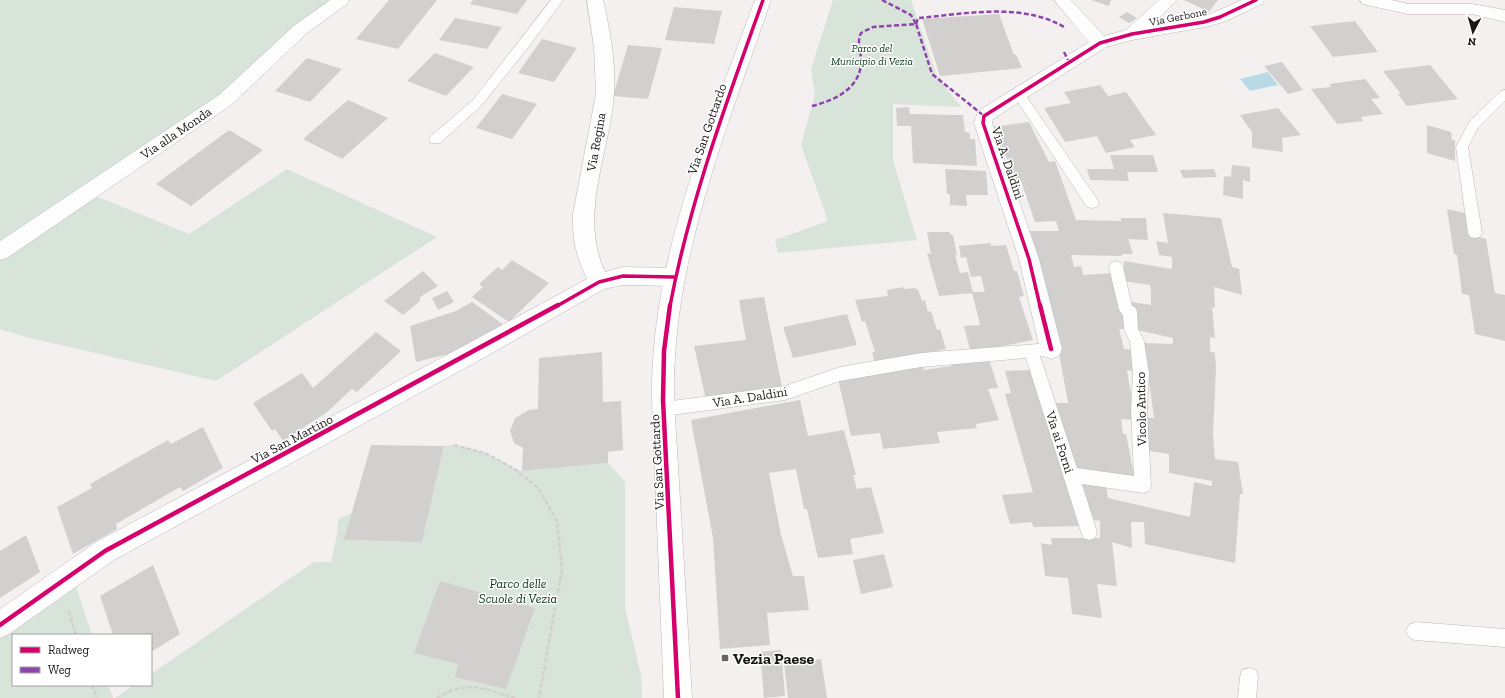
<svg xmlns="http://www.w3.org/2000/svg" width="1505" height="698" font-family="'Zilla Slab',serif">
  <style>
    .green { fill: #d8e4d9 }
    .water { fill: #b8dae6 }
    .building { fill: #d2d0ce }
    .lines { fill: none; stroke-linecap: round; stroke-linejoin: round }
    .lane-casing { stroke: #bcb8b7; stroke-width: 1 }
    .street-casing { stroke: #bcb8b7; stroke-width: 1 }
    .primary-casing { stroke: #bcb8b7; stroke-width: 1 }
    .path { stroke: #d1d0cf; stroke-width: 2.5; stroke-dasharray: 4.5 2; stroke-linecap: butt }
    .lane { fill: #fdfdfd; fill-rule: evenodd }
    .street { fill: #fdfdfd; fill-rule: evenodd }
    .primary { fill: #fdfdfd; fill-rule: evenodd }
    .quiet { stroke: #8e44ad; stroke-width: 2.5; stroke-dasharray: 5 2.5; stroke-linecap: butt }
    .cycleway-far1-casing { stroke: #fff; stroke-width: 5.5 }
    .cycleway-casing { stroke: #fff; stroke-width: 7 }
    .cycleway-far1 { stroke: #d6006c; stroke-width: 3.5 }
    .cycleway { stroke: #d6006c; stroke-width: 4.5 }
    .poi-dot { fill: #666362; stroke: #fff; stroke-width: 1.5 }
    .labels { text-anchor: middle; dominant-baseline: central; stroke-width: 3; stroke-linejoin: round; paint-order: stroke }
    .far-street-label { font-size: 11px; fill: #1a1716; stroke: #fff }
    .far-park-label { font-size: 11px; font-style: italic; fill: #083518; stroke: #fff }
    .street-label { font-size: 13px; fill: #1a1716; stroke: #fff }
    .park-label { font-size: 13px; font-style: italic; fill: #083518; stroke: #fff }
    .near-poi-label { font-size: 16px; font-weight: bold; fill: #1a1716; stroke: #fff; text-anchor: start }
  </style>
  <rect width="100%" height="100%" fill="#f4f0ef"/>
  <path class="green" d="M0,0H341L225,100L88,193L189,234L287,169L437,237L216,381L26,337L0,329Z
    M833,0H911L937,77L961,107L893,104V160L917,240L778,253L775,240L828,221L801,145L815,95L811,69Z
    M454,445L485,453L513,468L522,471L608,463L625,482V608L641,675L642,698H115L134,685H151V674L314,562H331L337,534L338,519L352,513L345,540L422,542L444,446Z
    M72,574L92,635H13V685H108L113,698H0V625Z"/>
  <path class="water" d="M1268,72L1278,85L1250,91L1240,79Z"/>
  <path class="building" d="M389,0H437L398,49L356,39Z
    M473,0H527L517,14L470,4Z
    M1091,0H1111L1109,6Z
    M1184,0H1218L1209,12Z
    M674,7L722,11L714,44L665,40Z
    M1127,12L1137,18L1129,23L1119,17Z
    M999,14L1014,55L1016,54L1022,68L940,76L922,19Z
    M455,18L502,27L487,49L439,40Z
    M1355,21L1378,52L1333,57L1310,26Z
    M542,39L577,48L554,82L518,73Z
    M628,45L662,48L648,99L613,96Z
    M435,53L474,67L446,96L407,81Z
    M307,58L342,69L310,102L275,91Z
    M1282,62L1303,90L1288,94L1264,66Z
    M1430,65L1458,99L1407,106L1398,94H1401L1383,71Z
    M1365,79L1380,98L1371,99L1383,114L1361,117L1363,121L1337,124L1311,89L1331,87L1329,84Z
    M1100,85L1108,96L1126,92L1156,135L1130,140L1135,147L1106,153L1097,136L1065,142L1044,108L1071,103L1064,92Z
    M502,94L537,104L512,139L476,128Z
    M348,100L388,118L342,159L303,139Z
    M909,107L910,114L963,115L965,132L970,133V139H975L977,166L913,163L911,126H897L896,108Z
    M1278,108L1301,135L1282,138L1283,152L1252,148V132L1240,115Z
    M1029,122L1049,162L1055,161L1076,220L1121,221V218H1146L1148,240L1128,239L1133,254H1122V256L1071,255L1074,267L1081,266L1083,275L1114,273L1129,312V329H1119L1124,349L1133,350L1138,372L1127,370L1135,420L1121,419L1123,434H1126L1135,480L1074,471L1050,403H1068L1057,342L1027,231H1059L1056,221L1035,222L1021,181H1017L993,127Z
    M1427,125L1451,132L1452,140H1455V161L1427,153Z
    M229,130L263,150L191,206L156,184Z
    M1110,155H1153L1158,172H1127L1129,181L1090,180L1087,169H1114Z
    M1232,165L1250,167V182L1243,180V199L1223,195L1224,176L1231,177Z
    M945,169L986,171L988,195H966L967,206L950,205V194H947Z
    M1214,169L1217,177L1183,178L1180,170Z
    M1447,209L1465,213L1469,235L1486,239L1495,293L1505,295V341L1475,334L1469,295L1462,294L1457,255L1454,254Z
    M1163,213L1221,218L1232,267L1239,269L1242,295L1214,287L1215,308L1212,307L1215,338L1210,337V351L1215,353L1216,369L1213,434L1215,459L1238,462L1243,494H1240L1235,563L1145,544L1144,522H1131L1132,548L1112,542L1117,586L1097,584L1102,618L1072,614L1068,578L1045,576L1041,543L1052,545L1051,538H1100V521L1088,519L1076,482L1106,483L1108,498L1190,517L1194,482L1212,486V481L1169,473V454L1143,450V417L1154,418L1144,343L1173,344V338L1132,329L1126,301L1151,305V291L1150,285L1123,281L1124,261L1172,269V257L1159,255L1156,241L1168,243Z
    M927,232H950V234L953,235L957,255H955L960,273L968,272L973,293L939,296L927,253L931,254Z
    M991,243V246L1006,245L1014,271H1017L1024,296L1019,297L1033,340L987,349L970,350L964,326L980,325L972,292H985L981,276L971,277L966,257L961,258L959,246Z
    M512,260L549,283L509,322L472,297L483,287L479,284L498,267L502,270Z
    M423,271L438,286L420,297V301L403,315L384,301Z
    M903,287L904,289L916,288V290L918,289L922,301L925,300L928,312L931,311L937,330L940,329L946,349L875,365L872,352H875L865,321L862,322L855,300L888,296L887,290Z
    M447,291L454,302L438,310L432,298Z
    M764,297L782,387L706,400L694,346L746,340L739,300Z
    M472,302L504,325L465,350L416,362L410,326L456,311Z
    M847,314L857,345L793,358L783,327Z
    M376,332L401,351L357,392L352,389L326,413L283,441L275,429L272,431L253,403L302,373L313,388Z
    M602,352L603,402L621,401L623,450L608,452V463L522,471L523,448L514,443L510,431L515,418L529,410L538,409L539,358Z
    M989,359L998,388L988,389L999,420L976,424L977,428L937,432L940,443L883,449L880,433L851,436L838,379L922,364L924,370L951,366L950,362Z
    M1033,370L1083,526L1034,527L1031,522L1010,524L1002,495L1033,492L1005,394L1011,393L1005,371Z
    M800,400L808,436L844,430L856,475H853L857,489L871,487L884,533L850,539L853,554L818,558L807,509H804L796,469L769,473L781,535L793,576H804L809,610L767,613L770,645L720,649L713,538L691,420Z
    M203,427L223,468L183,491L180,487L116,524L117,529L73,554L57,507L92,488L90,484L168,440L171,444Z
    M371,445L444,446L422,542L344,540Z
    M26,535L40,572L0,598V551Z
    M884,554L893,587L861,594L853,560Z
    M153,565L180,634L151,652V635H113L100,596Z
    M440,581L535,608L506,689L455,677L458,664L414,653Z
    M781,650L785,696L764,698L760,652Z
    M821,659L827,698H788L784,663Z"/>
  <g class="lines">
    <defs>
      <path id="lane" d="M551,0H563L527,49L481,106L440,143H430L429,140L430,137L473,100Z
        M1018,89L1022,90L1097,199L1099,203L1097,207L1092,208L1087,207L1014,96L1012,93L1014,90Z
        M1505,90V101L1478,128L1468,147L1482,233L1480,237L1475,238L1470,237L1468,233L1456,147L1469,122L1501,91Z
        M1116,261L1121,263L1123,267L1132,306L1135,307L1137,311L1138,329L1144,341L1149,374L1147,410L1151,485L1149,491L1143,493L1082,484L1097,532L1095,538L1089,540L1083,538L1081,532L1026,358L921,367L840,381L785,400L664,416L658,414L656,409L658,404L664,402L785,386L840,367L921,353L1051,343L1056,344L1058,349L1056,354L1040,356L1077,468L1134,476L1131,410L1133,374L1130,341L1124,329L1123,315L1119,310L1109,267L1111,263Z
        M1415,622L1505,629V647L1415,640L1409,637L1406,631L1409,625Z
        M1249,668L1256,670L1258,677L1256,698H1238L1240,677L1242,670Z"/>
      <path id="street" d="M330,0H349L347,4L307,33L231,105L7,258L0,260V241L219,95L295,25Z
        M587,0H603C610,30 616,62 614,93C610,153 578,214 605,272L623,267L674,268L681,271L684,277L681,283L674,286L623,285L604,289L487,356L114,560L9,634L0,638V609L96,542L471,342L587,279C576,257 572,238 573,214L596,94L594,47Z
        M1054,0H1071L1104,36L1126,30L1159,0H1177L1152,25L1203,17L1242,0H1264L1262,4L1226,21L1210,26L1132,40L1106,47L993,119L992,123L1039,259L1062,349L1059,356L1051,359L1043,356L1040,349L1019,259L974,123L978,111L1089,42Z
        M1360,0H1392L1408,4H1472L1505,10V22L1472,14H1408L1362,4Z"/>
      <path id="primary" d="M755,0H771C727,129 671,262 674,400L692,698H664L652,400C650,261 708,128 755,0Z"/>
    </defs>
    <use href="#lane" class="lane-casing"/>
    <use href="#street" class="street-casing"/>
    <use href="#primary" class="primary-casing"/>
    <path class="path" d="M454,445L485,453L513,468L538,488L557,521L562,569L539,698
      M69,611L76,635
      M92,685L97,698
      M437,698C468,679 483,689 515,698"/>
    <use href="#lane" class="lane"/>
    <use href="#street" class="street"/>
    <use href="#primary" class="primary"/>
    <path class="quiet" d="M882,0L911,15L916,24
      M916,24L918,18C965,14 1022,2 1064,27
      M1064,52L1069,62
      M812,106C836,100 863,87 861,58C860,49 857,41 861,33L873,27L916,24L932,74L984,116"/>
    <defs>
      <path id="cycleway-far1" d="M557,306L599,282L623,276L674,277
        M670,306C690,200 727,101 763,0
        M1040,306L1029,259L983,123L984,116L1100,43L1132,34L1204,22L1220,17L1256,0"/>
      <path id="cycleway" d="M670,305L664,351L663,400L678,698
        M1040,305L1051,349
        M0,625L105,551L558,305"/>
    </defs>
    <use href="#cycleway-far1" class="cycleway-far1-casing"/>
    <use href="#cycleway" class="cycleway-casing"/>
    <use href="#cycleway-far1" class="cycleway-far1"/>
    <use href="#cycleway" class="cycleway"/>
  </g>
  <rect class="poi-dot" x="721" y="654" width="8" height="8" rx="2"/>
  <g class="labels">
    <g class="far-street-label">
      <text transform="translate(1178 17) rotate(-11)">Via Gerbone</text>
    </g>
    <g class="far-park-label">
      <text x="872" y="48">Parco del<tspan x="872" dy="13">Municipio di Vezia</tspan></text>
    </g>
    <g class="street-label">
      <text transform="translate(707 129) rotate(-71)">Via San Gottardo</text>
      <text transform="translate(176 133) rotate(-34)">Via alla Monda</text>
      <text transform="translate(596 142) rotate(-80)">Via Regina</text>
      <text transform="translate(1008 163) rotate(71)">Via A. Daldini</text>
      <text transform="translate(750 397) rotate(-9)">Via A. Daldini</text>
      <text transform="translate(1141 409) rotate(-91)">Vicolo Antico</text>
      <text transform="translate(292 439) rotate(-28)">Via San Martino</text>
      <text transform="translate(1060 442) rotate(72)">Via ai Forni</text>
      <text transform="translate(657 462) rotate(-93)">Via San Gottardo</text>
    </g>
    <g class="park-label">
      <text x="518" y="583">Parco delle<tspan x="518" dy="15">Scuole di Vezia</tspan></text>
    </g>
    <g class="near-poi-label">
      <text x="733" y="658">Vezia Paese</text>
    </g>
  </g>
  <rect x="12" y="634" width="140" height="52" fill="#ffffff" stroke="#a3a2a2"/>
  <rect x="20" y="647" width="20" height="6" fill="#d6006c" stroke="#a3a2a2"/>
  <text x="48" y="654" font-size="12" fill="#1a1716">Radweg</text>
  <rect x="20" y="667" width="20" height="6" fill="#8e44ad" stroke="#a3a2a2"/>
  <text x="48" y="674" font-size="12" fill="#1a1716">Weg</text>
  <g transform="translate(1473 32) rotate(186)" stroke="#ffffff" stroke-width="3" paint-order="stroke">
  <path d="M0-3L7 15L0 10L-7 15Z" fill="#1a1716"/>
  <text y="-6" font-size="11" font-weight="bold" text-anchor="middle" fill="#1a1716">N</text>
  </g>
</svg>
